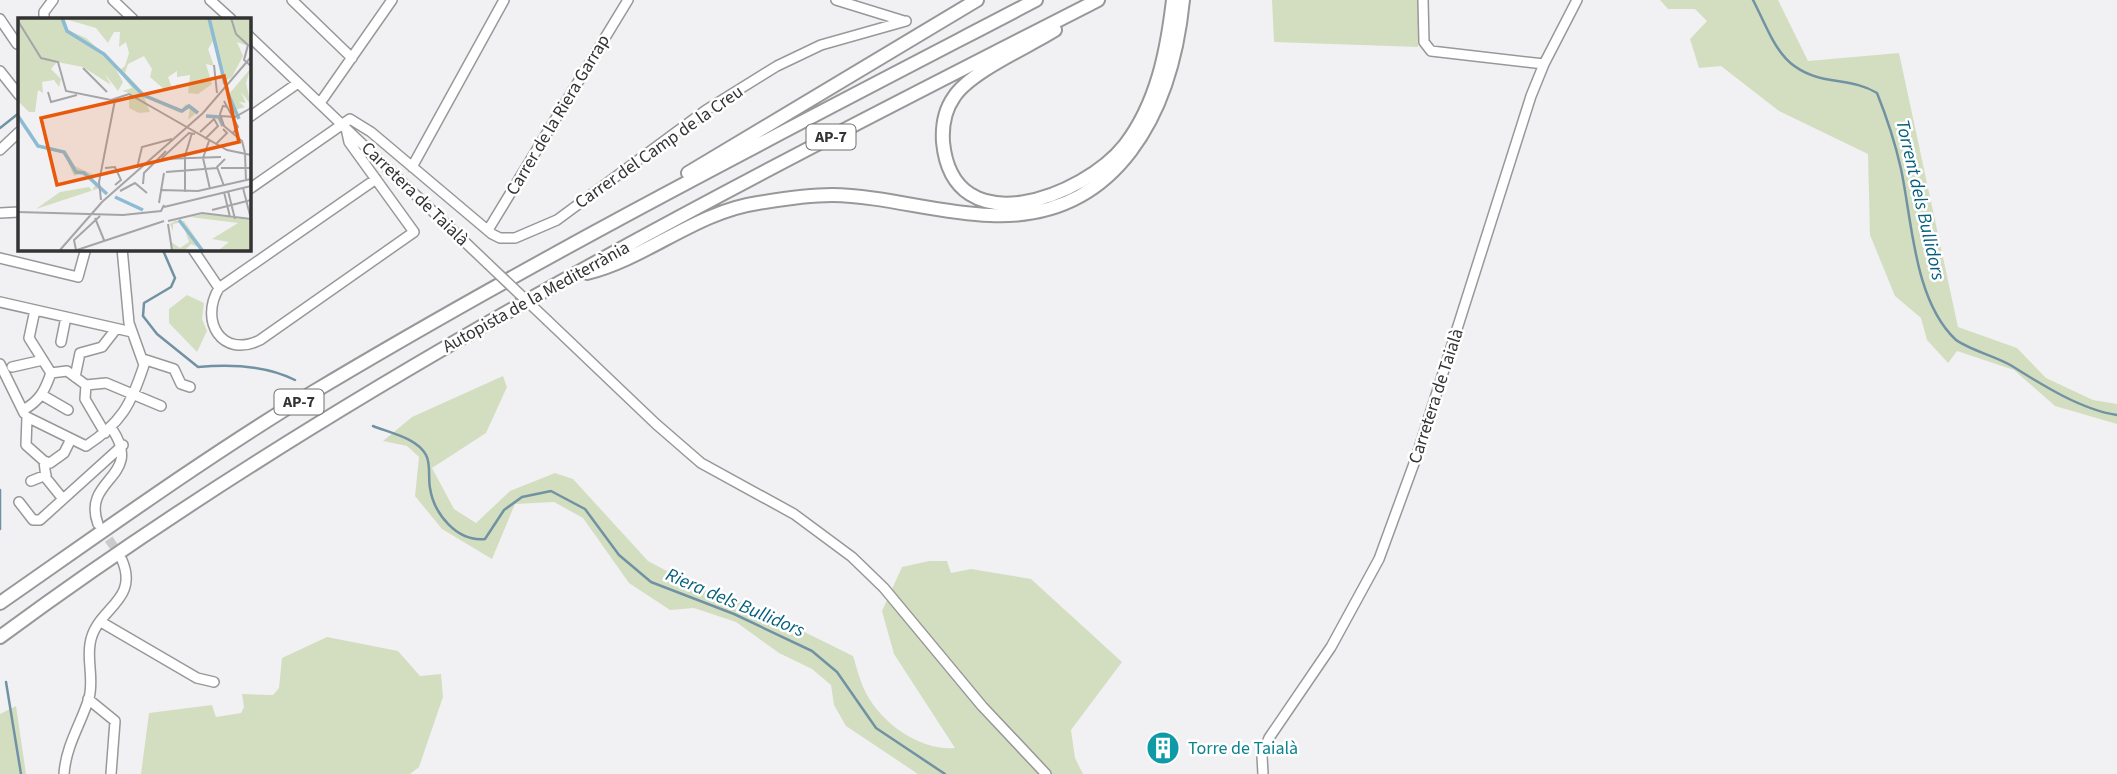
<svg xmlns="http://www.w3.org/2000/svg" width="2117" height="774" font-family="'Source Sans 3',sans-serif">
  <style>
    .green { fill: #d3dec1 }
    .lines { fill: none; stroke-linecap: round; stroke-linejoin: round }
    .stream { stroke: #7192a3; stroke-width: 2.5 }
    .minor-tunnel { stroke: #cbcbcd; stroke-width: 9; stroke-dasharray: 9 4.5; stroke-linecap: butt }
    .minor-casing { stroke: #98989a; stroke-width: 12 }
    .highway-casing { stroke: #98989a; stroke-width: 16 }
    .minor { stroke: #fff; stroke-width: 9 }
    .highway { stroke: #fff; stroke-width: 12 }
    .minor-bridge-casing { stroke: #98989a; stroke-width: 12; stroke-linecap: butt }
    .minor-bridge { stroke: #fff; stroke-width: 9 }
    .labels { text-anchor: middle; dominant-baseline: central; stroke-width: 5; stroke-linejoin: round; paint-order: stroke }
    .shield { fill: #fff; stroke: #707071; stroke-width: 2 }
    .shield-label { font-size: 16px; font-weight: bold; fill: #333334 }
    .street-label { font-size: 18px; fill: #333334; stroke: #fff }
    .culture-label { font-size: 18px; fill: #0d838f; stroke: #fff; text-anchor: start }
    .water-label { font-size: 19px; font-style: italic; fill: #045f7f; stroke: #fff }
    .inset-river { fill: none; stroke: #8cbbd3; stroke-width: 3.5 }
    .inset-road { fill: none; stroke: #a5a5a7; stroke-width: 2 }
    .view { fill: #e8590c; fill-opacity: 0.15; stroke: #e8590c; stroke-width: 3.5 }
    .inset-edge { fill: none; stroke: #333334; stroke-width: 3.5 }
  </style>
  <rect width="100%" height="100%" fill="#f1f1f3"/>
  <path class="green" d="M1272,0H1418V47L1274,42Z
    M1660,0H1778L1808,61L1899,53L1958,327L2017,348L2046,378L2093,400L2117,404V424L2055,406L2014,370L1957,351L1948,363L1927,340L1921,318L1895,296L1870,235L1868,154L1779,111L1721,66L1699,68L1690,39L1707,21L1695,9H1668Z
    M187,295L204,303L202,319L207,331L197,352L169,323V309Z
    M503,376L507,387L486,433L432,468L454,509L476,523L510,491L555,473L573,479L648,561L701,589L727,596L760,610L853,656C857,668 860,682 866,693C882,724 921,751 955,748L894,654L882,611L902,567L929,561H947L951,573L971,569L1031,579L1122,662L1071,730L1075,758L1083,774H918L846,726L834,705L831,685L812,669L779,653L736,622L694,608L670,610L629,583L583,518L554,502L515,504L492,559L442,529L415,496L419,457L407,446L383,441L412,417Z
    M327,637L398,651L420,676L441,674L443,697L419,767L410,774H141L149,713L212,705L216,717L241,713L244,707L242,694L273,695L279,688L282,658Z
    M16,706L26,774H0V714Z"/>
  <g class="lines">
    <path class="stream" d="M1753,0C1774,41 1780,72 1831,80C1848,83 1862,84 1877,93C1887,118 1895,142 1901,169C1912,220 1914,300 1955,339C1966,349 1996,356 2012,366C2042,385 2082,410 2117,415
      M0,128L19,113
      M162,248L175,278L171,287L144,303L143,316L157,334L198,367C230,364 265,365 295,380
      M373,426C390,433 417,438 426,455C431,464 428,478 430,488C434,514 457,542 485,539L504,510L522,497L551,491L585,509L619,555L651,582L734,614L812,651L837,672L876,728L945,774
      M0,490V529
      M6,682L21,774"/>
    <path class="minor-tunnel" d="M101,528L121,557"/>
    <defs>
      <path id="minor" d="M113,0L133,19
        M210,0L231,19
        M292,0L352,58
        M836,0L904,21
        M1423,0L1424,42L1431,51L1544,64
        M0,19L17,44
        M44,19V12L53,0
        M248,35L488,264
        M0,71L19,95
        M320,103L392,0
        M248,118L298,83
        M0,150L19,132
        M412,167L504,0
        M248,190L350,119L371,132L492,234L500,238H515L557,220L706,110L777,66L821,45L906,21
        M0,213L19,212
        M488,230L628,0
        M192,248L219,288C199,321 222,359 260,340L414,232L349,142L346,128
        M0,258L78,277L86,248
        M219,288L376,179
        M0,302L132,332
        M548,321L656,424L701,463L794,514L852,557L884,588L982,706L1046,774
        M61,342L66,317
        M143,359L174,369L181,384L190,387
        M0,364L24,413
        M12,367L43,360
        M51,373L67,371L86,385L106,383L161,406
        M75,377L80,353L102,347L116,329
        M86,385L85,399L105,433
        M42,395L68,410
        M23,410C40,401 45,390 51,373L29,338L35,310
        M27,417L86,446C121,423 131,405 144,365L129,323L122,248
        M27,417L26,445L44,461L46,478L63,499
        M44,461L50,463L64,453L71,439
        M31,481L46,475
        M19,502L33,520H40L123,445
        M98,524C81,478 145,478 112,429
        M101,622L197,678L214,682
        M88,699L115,721L111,774
        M64,774C66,745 81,724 89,698C94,679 87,662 90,644C95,608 140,602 122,560
        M1263,774L1262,756L1269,738L1331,647L1379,559L1416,458L1531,96L1544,64L1577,0"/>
      <path id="highway" d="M1055,30C1028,47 970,72 954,97C944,111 942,126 943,142C953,247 1084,197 1125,145C1157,103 1167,51 1173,0
        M688,173L977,0
        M587,273C647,258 696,212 758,203C782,199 808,195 832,195C885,196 937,213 990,215C1119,221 1172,110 1183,0
        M0,603C102,532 203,459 310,394C547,252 792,127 1036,0
        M0,637C341,385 721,192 1098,0"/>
    </defs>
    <use href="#minor" class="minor-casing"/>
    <use href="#highway" class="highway-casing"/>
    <use href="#minor" class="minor"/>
    <use href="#highway" class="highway"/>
    <defs>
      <path id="minor-bridge" d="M488,264L548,321"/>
    </defs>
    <use href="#minor-bridge" class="minor-bridge-casing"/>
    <use href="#minor-bridge" class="minor-bridge"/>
  </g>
  <defs>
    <symbol id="building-disc" viewBox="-11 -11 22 22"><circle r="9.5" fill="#0f9aa8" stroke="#fff"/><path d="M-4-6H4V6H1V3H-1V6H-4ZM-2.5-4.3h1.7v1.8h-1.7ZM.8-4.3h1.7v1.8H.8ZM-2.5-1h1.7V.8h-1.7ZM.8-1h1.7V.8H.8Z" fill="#fff"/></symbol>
  </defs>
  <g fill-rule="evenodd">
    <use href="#building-disc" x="1144" y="729" width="38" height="38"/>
  </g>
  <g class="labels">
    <g class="shield">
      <rect x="806.5" y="124.5" width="49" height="25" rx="5"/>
      <rect x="274.5" y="389.5" width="49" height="25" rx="5"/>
    </g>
    <g class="shield-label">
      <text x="831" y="137">AP-7</text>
      <text x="299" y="402">AP-7</text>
    </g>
    <g class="street-label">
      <text transform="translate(558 115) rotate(-59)">Carrer de la Riera Garrap</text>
      <text transform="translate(659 147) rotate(-35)">Carrer del Camp de la Creu</text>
      <text transform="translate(415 194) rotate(44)">Carretera de Taialà</text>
      <text transform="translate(536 297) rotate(-29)">Autopista de la Mediterrània</text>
      <text transform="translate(1436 396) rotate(-72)">Carretera de Taialà</text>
    </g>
    <g class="culture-label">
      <text x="1188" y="748">Torre de Taialà</text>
    </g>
    <g class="water-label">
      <text transform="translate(1920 200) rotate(77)">Torrent dels Bullidors</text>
      <text transform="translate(735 603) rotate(23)">Riera dels Bullidors</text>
    </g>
  </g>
  <g transform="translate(18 18)">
    <rect width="233" height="233" fill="#f1f1f3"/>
    <path d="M0,0H233V29L219,24L225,38L214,59L206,64L195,23L190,31L196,48L188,46L194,66L180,76L170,75L172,57L159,59V53L150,59L154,70L147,72L132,59L134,51L126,38L110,46L107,55L127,76L163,92L168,86L175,90L179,94L170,102L172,90L162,95L126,79L132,94L121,95L111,90V75L104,73L114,70L95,46L105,64L100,73L87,56L93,67L65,49L39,44L33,51L43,61L41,69L36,62L24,64L25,75L20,72L17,94H11L0,83ZM47,1L78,10L90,25L96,14H102L101,29L108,24L111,35L107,48L103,51L68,20L50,12ZM233,50L228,65L233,87L223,74L228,85L221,84L227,89L217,92L211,76ZM0,97L13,114L19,127L48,133L57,148L78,158L75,161L82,170L18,191L42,174L71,169L74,173L77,167L64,155L56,158L46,135L19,129ZM186,196L233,202V232H201L211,224L194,221L220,205L172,199ZM157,203H166L186,232L173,226L167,232H155L153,224L162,230L171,224L164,204L155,206V213L152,206Z" fill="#d3dec1" fill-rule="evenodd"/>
    <path class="inset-river" d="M44,0L49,13L86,36L125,77L164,93L171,88L180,95M191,0L207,66M210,76L221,101M0,98L20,128L46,134L58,154L66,155L89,176M188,98L201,99L205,108M97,179L125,192M161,202L184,232"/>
    <path class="inset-road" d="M213,0L218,16L230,27L226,42L233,48M0,3L23,40L40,44L48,73L93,82L111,76L209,132L233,137M196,47L199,75M65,50L89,74M30,74L33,84L59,77M206,83L220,109L215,115M210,89L205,88L202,96L206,108L224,123L227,135M203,98L217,99L233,90M182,114L196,101L200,108L187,121M191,123L185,140L192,171M198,126L209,115L205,111M227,136L228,163M144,140L171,115L177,116M143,141L203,139M87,150L97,149L103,162L97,167M119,150L124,129L154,121M203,150H233M148,154L199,150M125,166L126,155L148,133M206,168L199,149L207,141M225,170L233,201M142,172L180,173L233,161M102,173L117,165L129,175M210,173L217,201M167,174V138L174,115M206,174L212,199M83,182L81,164L97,82M141,185L146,155M146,189L233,168M194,192L233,182M0,194L105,197L143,193L146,187M77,200L86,222M150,203L184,195L233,201M150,206L154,232M42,232L84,184L185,95L233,39M58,232L56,222L82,198M59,232L146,203"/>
    <path class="view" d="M206,58L221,124L39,167L23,100Z"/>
    <rect width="233" height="233" class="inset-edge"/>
  </g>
</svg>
